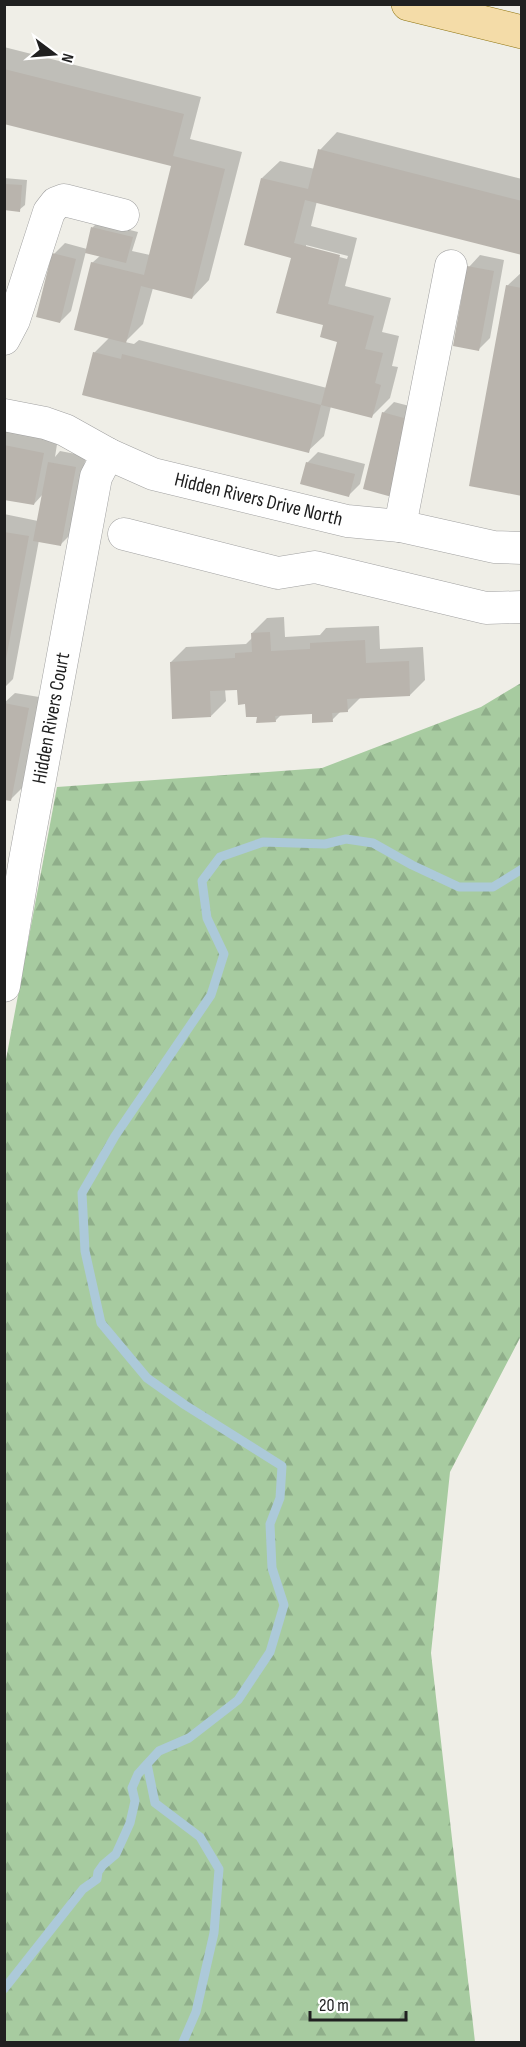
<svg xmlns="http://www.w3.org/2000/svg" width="526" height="2047" font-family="'Sofia Sans Condensed',sans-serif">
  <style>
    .forest { fill: url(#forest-firs) }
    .shadow { fill: #0003; fill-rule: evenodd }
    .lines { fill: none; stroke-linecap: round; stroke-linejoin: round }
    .stream { stroke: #acc9d9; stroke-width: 9 }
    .building { fill: #b9b4ad }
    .minor-casing { stroke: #a1a1a1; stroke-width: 33 }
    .major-casing { stroke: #8e730e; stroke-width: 34 }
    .minor { stroke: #fff; stroke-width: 32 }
    .major { stroke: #f4dca8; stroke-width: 33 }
    .labels { text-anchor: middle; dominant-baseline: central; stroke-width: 4.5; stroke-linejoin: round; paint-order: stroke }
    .street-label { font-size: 20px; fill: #202020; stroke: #fff }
  </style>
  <defs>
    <pattern id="forest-firs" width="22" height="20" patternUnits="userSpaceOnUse" patternTransform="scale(1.5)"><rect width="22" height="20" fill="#a7cba0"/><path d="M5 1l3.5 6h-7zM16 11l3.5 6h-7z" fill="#8fae8a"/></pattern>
  </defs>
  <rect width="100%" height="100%" fill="#efeee7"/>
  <path class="forest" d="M521,683V1336L450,1472L431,1653L475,2042H5L4,1070L57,787L322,768L481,707Z"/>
  <path class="shadow" d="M4,47L201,97L190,139L242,152L209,280L192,298L153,288L143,324L125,342L134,344L139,340L327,388L339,341L325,324L292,257L262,178L280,161L315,169L320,150L337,132L522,179V253L317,201L311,226L357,238L345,286L391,298L382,332L399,336L392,366L398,367L390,398L372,416L331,406L324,436L308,451L94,353L109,338L92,263L101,255L86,251L71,311L60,322L54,254L65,243L87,249L93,227L98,222L138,232L132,251L150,255L173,165L4,122ZM306,245L348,256L347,259L306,248Z
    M4,178L27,180L25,205L19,210L4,209Z
    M480,255L504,260L490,338L479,349L469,267Z
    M522,272V494L507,286Z
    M394,402L421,409L402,484L383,413Z
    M4,428L58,438L55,457L60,451L86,456L72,533L61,544L39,540L13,679L4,688V514L38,521L43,494L34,504L4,498Z
    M318,452L365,464L360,484L349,495L307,463Z
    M284,617L285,637L320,635L326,628L379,626L380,649L423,647L425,680L410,695L361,697L347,711H341L332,720L313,712L282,714L275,721L258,715L246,703L238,688L225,689L226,701L211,716L171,662L186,647L246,644L252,638V633L267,618Z
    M15,693L39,697L22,788L11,799L4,703Z"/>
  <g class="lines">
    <path class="stream" d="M4,1989L83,1889L97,1879L98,1872L103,1865L116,1854L130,1823L135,1801L132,1788L138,1774L147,1764
      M183,2042L196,2012L214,1933L219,1869L200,1837L155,1803L147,1764L159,1751L189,1738L238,1700L270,1652L284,1605L272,1568L270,1524L280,1498L282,1466L185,1405L147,1378L101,1323L85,1251L82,1193L115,1136L211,995L224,954L207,918L202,881L220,857L263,842L325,844L346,839L373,843L412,865L459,887H493L522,869"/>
  </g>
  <path class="building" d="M4,69L184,114L173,156L225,169L192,299L141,286L126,343L74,330L91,262L144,275L171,166L4,124Z
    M318,149L522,201V255L305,200L294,243L340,255L328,304L374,316L365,349L383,353L375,383L381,385L372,418L321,405L337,342L320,337L323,325L276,313L291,258L244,245L261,178L308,189Z
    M4,184L22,185L20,212L4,210Z
    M91,227L133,237L126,263L85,253Z
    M52,253L76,259L60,323L36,317Z
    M467,266L494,271L479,351L453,346Z
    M506,285L522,288V496L469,486Z
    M93,352L121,359L122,354L321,405L309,453L82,395Z
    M382,412L411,420L392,497L363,489Z
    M4,445L44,453L34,505L4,500Z
    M48,462L76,467L61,546L33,541Z
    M306,462L355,474L349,497L300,484Z
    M4,532L29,536L6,659H4Z
    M270,632L271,651L310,649V643L365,640L366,663L409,661L410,696L347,699L348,712L332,713L333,722L312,723V714L275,716L276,722L256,723L257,717H246L245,704L238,705L237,690L210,691L211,717L172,719L170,662L235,658V653L252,652L251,633Z
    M4,703L29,708L11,801L4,800Z"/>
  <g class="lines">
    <defs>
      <g id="minor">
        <path d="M4,339L14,320L49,212L56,203L64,200L123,215"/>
        <path id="s1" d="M4,415L45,423L65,430L108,454L153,474L347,521L400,526L494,547L522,548"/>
        <path d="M400,526L451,266"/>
        <path d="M124,534L278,573L315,567L486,608L522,607"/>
        <path id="s2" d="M4,986L25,860L96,477L108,454"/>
      </g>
      <path id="major" d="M408,4L522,32"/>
    </defs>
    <use href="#minor" class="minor-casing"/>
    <use href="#major" class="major-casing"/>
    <use href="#minor" class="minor"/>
    <use href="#major" class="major"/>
  </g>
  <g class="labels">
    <g class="street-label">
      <text stroke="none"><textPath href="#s1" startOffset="270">Hidden Rivers Drive North</textPath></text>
      <text stroke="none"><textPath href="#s2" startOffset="272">Hidden Rivers Court</textPath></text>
    </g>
  </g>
  <rect width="526" height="2047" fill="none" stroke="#202020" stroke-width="12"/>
  <g transform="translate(54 54) rotate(106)" stroke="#ffffff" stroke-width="4.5" paint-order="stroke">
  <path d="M0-4.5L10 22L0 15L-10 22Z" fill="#202020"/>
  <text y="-9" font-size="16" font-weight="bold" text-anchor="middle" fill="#202020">N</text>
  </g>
  <path d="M310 2011v9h96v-9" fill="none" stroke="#202020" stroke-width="3"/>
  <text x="319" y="2011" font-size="18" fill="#202020" stroke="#ffffff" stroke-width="4.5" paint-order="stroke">20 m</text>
</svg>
